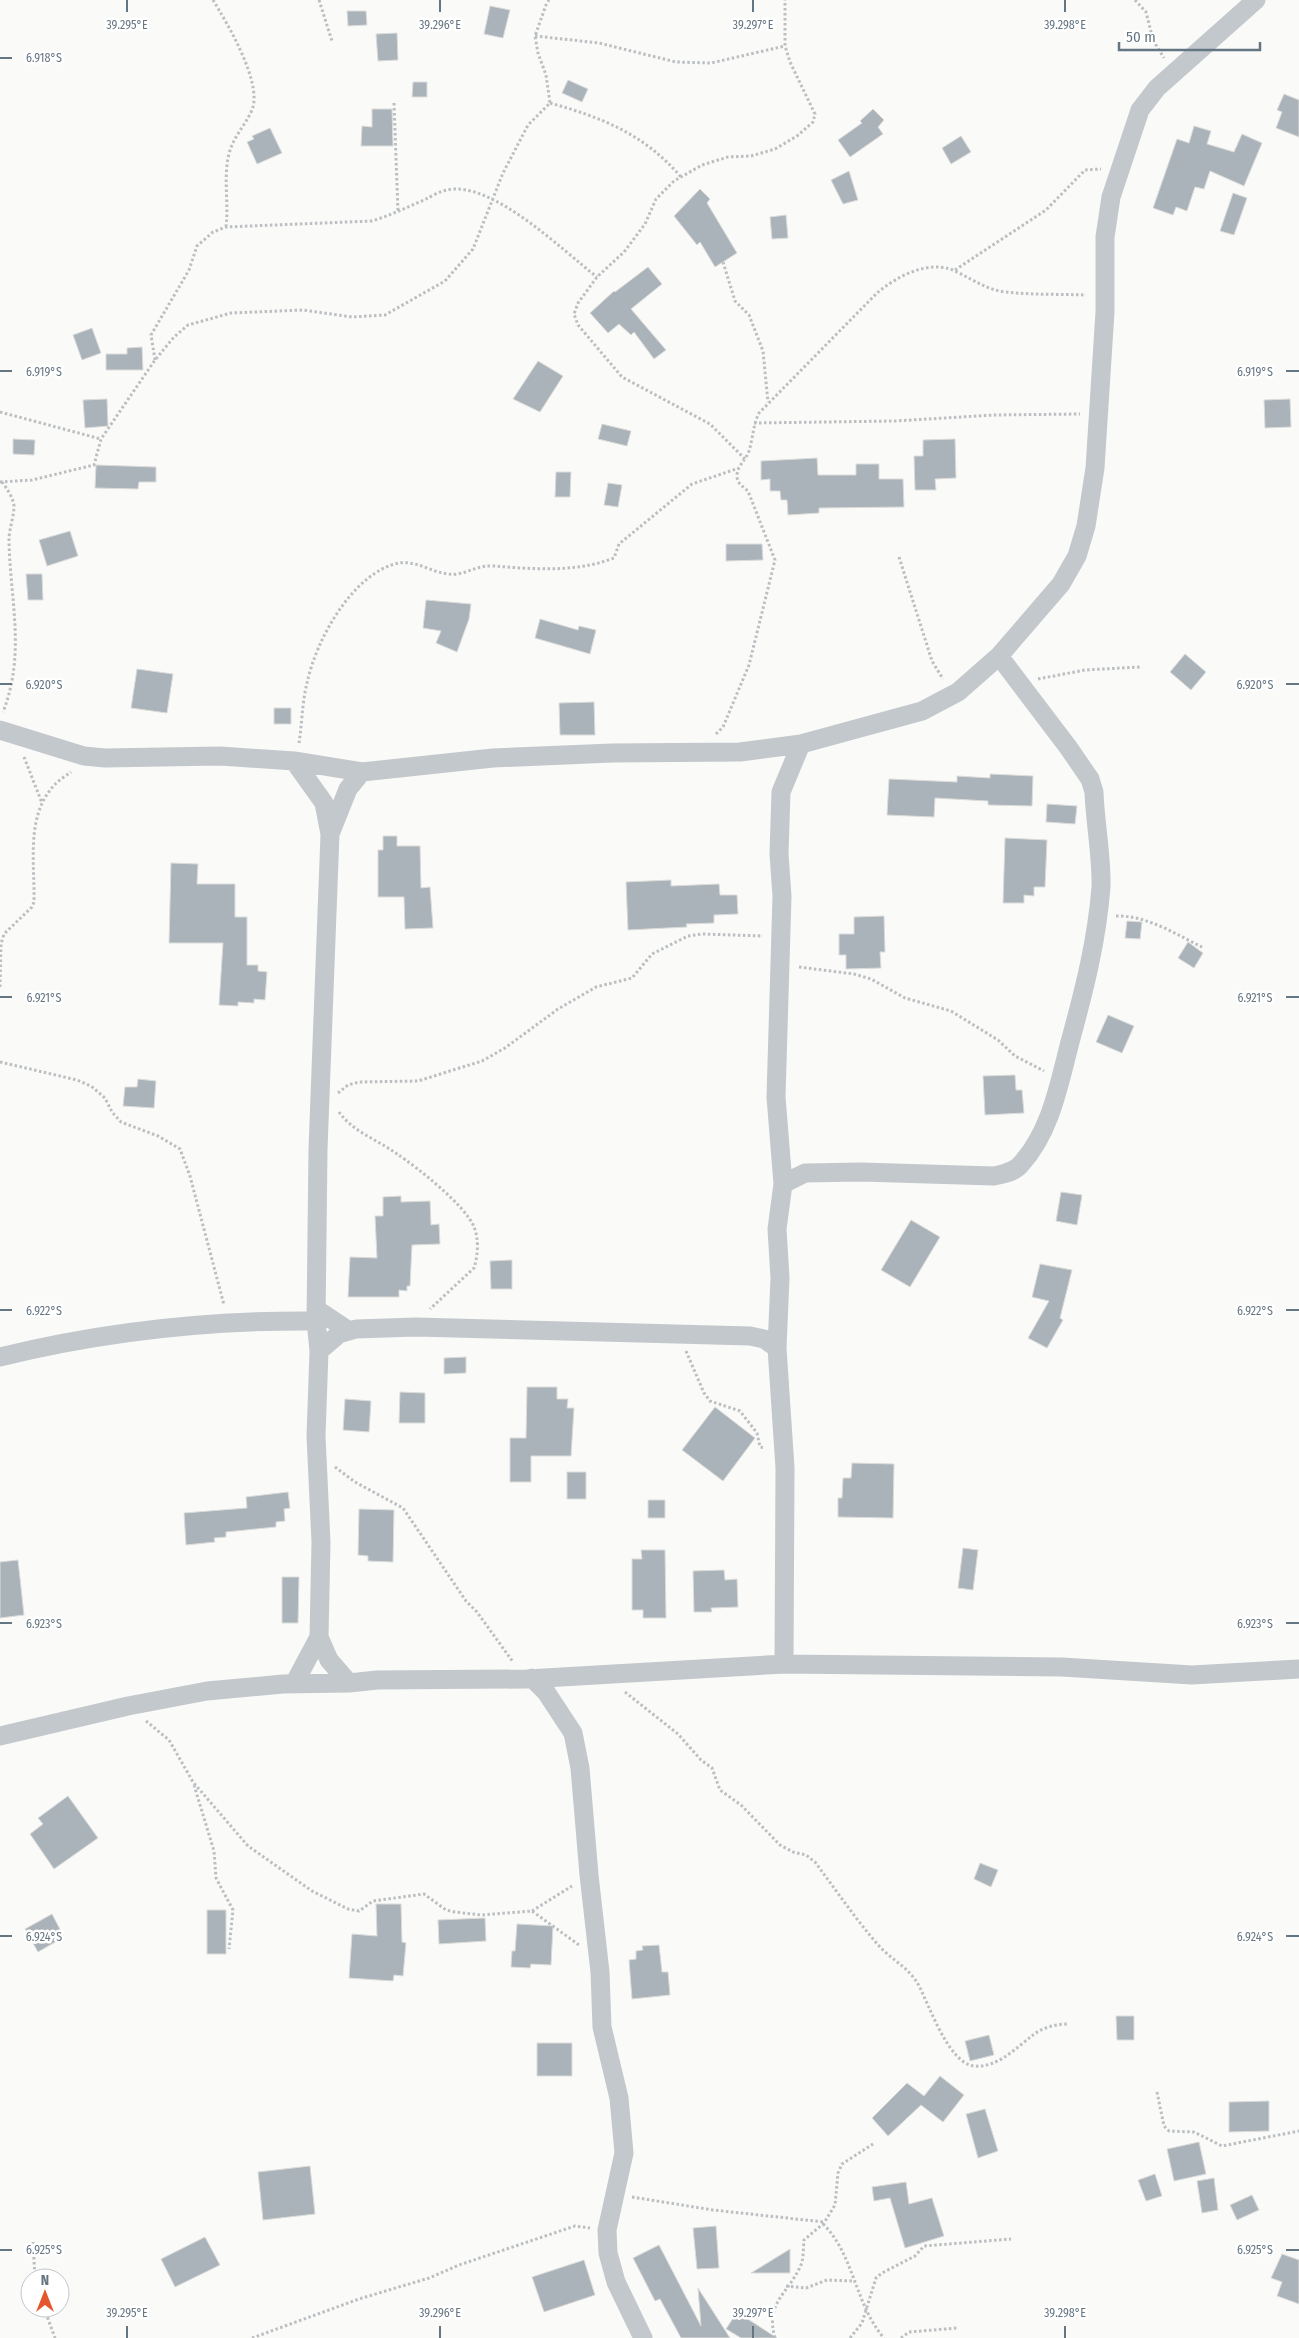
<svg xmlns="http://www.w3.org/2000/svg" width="1299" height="2338" font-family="'Fira Sans Condensed',sans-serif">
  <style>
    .building { fill: #aab3b9; stroke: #dcdcda }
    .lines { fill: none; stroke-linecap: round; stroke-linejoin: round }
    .path { stroke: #bbbfc2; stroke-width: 3; stroke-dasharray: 2.5 2.5; stroke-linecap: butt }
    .street { stroke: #c3c8cc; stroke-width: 19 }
    .ticks { fill: none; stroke: #657683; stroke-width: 2 }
    .ticks-label { font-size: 12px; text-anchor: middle; fill: #657683; stroke: #fff; stroke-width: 5; stroke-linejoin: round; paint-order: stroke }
  </style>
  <rect width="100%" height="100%" fill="#fafaf8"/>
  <path class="building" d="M490,6L510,10L503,38L484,34Z
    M347,11H366L367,25L348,26Z
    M397,33L398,60L378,61L376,34Z
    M568,80L588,89L582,102L562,93Z
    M413,82H427V97H412Z
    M1284,94L1299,100V137L1276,128L1282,112L1277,110Z
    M372,109H392L393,146H361L362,126L372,127Z
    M873,109L884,120L878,127L883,134L850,157L838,140L862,123L860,121Z
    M1194,126L1211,131L1207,144L1234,152L1242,134L1262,143L1244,186L1210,171L1204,189L1195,187L1187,211L1176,207L1173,215L1153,208L1177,139L1189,143Z
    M270,128L282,153L257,164L247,142L254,139L252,136Z
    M961,136L971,152L951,164L942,148Z
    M849,171L858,200L843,204L831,180Z
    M700,189L710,199L707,203L737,253L715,267L700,242L697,245L674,216Z
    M1233,193L1247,198L1234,235L1220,231Z
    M786,215L788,238L772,239L770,217Z
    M648,267L662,284L631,309L666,350L654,359L634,332L631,335L619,324L608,333L590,313L614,291L615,292Z
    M92,328L101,353L82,360L73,335Z
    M142,347L143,370H106V354H127V348Z
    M538,361L563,376L540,412L513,399Z
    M107,399L108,426L85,428L83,400Z
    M1290,399L1291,427L1265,428L1264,400Z
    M602,424L631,431L627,446L598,439Z
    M13,439L35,440L34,455L13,454Z
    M955,439L956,478L935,479L936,490H915L914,456H923V440Z
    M817,458L818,475H856V464H879V479H903L904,507L819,508V513L788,515L787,500H781L780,491H770V479L761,480V461Z
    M96,465L156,467V482H139L138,489L95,488Z
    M556,472H571L570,497H555Z
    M608,483L622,485L618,507L604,505Z
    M70,531L78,556L47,566L39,540Z
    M726,544H762L763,560L726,561Z
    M26,574H42L43,600H28Z
    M426,600L471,604L469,619L457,652L436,643L441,631L423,628Z
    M540,619L578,630L579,626L596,630L590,654L535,638Z
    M1185,654L1206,672L1191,690L1170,672Z
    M137,669L173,674L167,713L131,708Z
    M594,702L595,735H560L559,703Z
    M274,708H291V724H274Z
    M990,774L1033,776L1032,806L988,805V801L935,798L934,817L887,815L889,779L957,782V776L990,778Z
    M1047,804L1077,806L1075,824L1046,822Z
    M383,836H397V846H420L421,888L430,887L433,928L405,929L404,897H378V850H383Z
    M1005,838L1047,840L1045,887H1034V896L1024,895V903H1003Z
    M171,863L198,864L197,884H235V917H247V965H258V971L267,972L265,1000L254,999V1003L238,1002V1006L219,1005L223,943H169Z
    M671,880V886L719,884L720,895H737L738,914L714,915V923L686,924L687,927L628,930L626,882Z
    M884,916L885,952H880L881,968L846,969V955H839V934H854V917Z
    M1127,921L1142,922L1140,939L1125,938Z
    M1188,942L1203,953L1194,968L1178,958Z
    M1108,1015L1134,1026L1122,1053L1096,1042Z
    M1015,1075L1016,1090H1022L1024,1113L985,1115L983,1076Z
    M138,1079L156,1081L154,1108L123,1106L125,1087H137Z
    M1061,1192L1082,1195L1077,1225L1056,1221Z
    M401,1196V1202L430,1201L431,1225L439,1224L440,1244L412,1245L410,1286H407V1291L399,1290V1297H348L350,1257L377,1258L375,1216H383V1197Z
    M911,1220L940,1237L910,1287L881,1270Z
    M512,1260V1289H491L490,1261Z
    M1040,1264L1072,1270L1060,1318L1063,1320L1047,1348L1028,1338L1049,1301L1032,1297Z
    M466,1357V1373L444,1374V1358Z
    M527,1387H557V1399H568L567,1408H574L571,1456H531V1482H510V1438H526Z
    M400,1392L425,1393V1423H399Z
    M345,1399L371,1401L369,1432L343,1430Z
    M715,1407L755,1438L723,1481L682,1450Z
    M852,1463L894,1464L893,1518L838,1517V1498H842L843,1478H851Z
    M567,1472H586V1499H567Z
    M288,1492L290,1508L284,1509L285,1521L276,1522V1527L226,1532V1537L214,1538L215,1542L186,1545L184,1513L247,1508L246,1497Z
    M648,1500H665V1518H648Z
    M359,1509L394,1510L393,1562L368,1561V1556L358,1555Z
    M963,1548L978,1550L973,1590L958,1588Z
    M641,1550H665L666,1618H643V1610H632V1559H642Z
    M18,1560L24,1615L0,1618V1562Z
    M724,1570L725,1580L737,1579L738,1607L711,1608L712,1612H694L693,1571Z
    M282,1577H299L298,1623H282Z
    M68,1796L98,1838L54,1869L30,1834L43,1824L38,1818Z
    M980,1863L998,1870L991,1887L974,1879Z
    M376,1904H401L402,1942L406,1943L403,1976L394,1975L393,1981L349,1978L352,1934L377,1936Z
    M207,1910H226V1954H207Z
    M52,1914L64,1937L38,1952L25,1929Z
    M485,1918L486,1941L439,1944L438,1920Z
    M517,1924L553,1926L551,1965L531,1964L530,1968L511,1967L512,1951H515Z
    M659,1945L662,1972H668L670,1995L632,1999L629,1960L636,1959V1951L643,1950L642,1946Z
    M1116,2016H1134V2040H1117Z
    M989,2035L994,2055L970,2061L965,2041Z
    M537,2043H572V2076H537Z
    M940,2076L964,2095L943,2122L921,2105L888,2136L872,2118L907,2083L924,2096Z
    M1269,2101V2131L1229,2132V2102Z
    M985,2109L998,2151L978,2158L966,2114Z
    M1199,2142L1206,2174L1174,2181L1167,2149Z
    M310,2166L315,2214L263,2220L258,2172Z
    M1155,2174L1162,2196L1146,2201L1138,2180Z
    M1214,2178L1218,2210L1202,2213L1197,2181Z
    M906,2182L909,2204L932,2198L944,2236L905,2248L890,2198L874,2201L872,2187Z
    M1252,2195L1259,2210L1237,2220L1230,2205Z
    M716,2226L719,2268L697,2269L693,2228Z
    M205,2237L220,2265L175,2287L161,2259Z
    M659,2245L701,2326L698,2288L730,2338H681L660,2299L655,2301L633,2258Z
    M790,2249V2273H751Z
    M1282,2254L1299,2260V2304L1277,2296L1282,2282L1271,2278Z
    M584,2260L595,2295L544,2312L532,2277Z
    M737,2312L777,2338H741L726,2329Z"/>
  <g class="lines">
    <path class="path" d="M213,0C227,23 263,83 252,110C245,126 233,137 229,154C223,177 229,202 226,227
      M319,0L332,41
      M1135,0L1146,12L1153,40L1164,58
      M535,36L599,43L676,62L711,63L785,46
      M394,103L398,212
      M550,103C603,118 644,134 681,177
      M723,262L735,301L749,315L763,351L768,402
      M955,270L1046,210L1085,170L1101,169
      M155,360L151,335L189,270L197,246L213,232L226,227L372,221C391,215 408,207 426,199C432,196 440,191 447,190C492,180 563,251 597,277
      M0,412L101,439
      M754,423L895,421L994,415L1080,414
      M745,459L710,424L622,377L578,325L574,314L578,303L597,277L624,252L645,224L656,199L674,181L702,165L728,157L751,156L775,149L797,136L813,122L815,114L790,62L785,46V0
      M0,482L32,480L94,465L101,439L155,360L174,337L188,325L231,313L303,310L352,317L385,315L445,281L473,249L503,173L528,125L550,103L546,75L538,53L535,36L546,5L549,0
      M2,482C7,489 13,497 14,506C14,517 9,529 9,540C10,600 26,653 3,712
      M899,557L932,661L943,679
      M1038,679L1085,670L1140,667
      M716,734L723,727L749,665L775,560L748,491C743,487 737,483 737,476C737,466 746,460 749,451C753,438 753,425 759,413L877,293C897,276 931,258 957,272C974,280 987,290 1006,292C1032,295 1060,294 1086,295
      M299,743C302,724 302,703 307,683C316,640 353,572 399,563C420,560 437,577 458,574C471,571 480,565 494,566C534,569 575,573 614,558L619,544L692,484L739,468
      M24,757L42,803
      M1116,916C1147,915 1177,935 1204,948
      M799,967L854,974L871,979L905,998L951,1011L998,1040L1015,1056L1044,1071
      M0,987L1,944L4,934L32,907L34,902C35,867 26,819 51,789C56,782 64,777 71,772
      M0,1062L77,1080L91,1086L105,1098L112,1112L121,1122L158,1136L180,1149L190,1176L224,1305
      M338,1093L348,1085L359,1082L418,1081L482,1061L505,1048L558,1009L596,987L632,978L652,954L688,936L702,934L763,936
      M339,1112C353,1132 378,1140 397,1154C417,1167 466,1206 474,1227C479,1239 478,1256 474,1268L430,1309
      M686,1351L704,1393L710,1401L740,1411L757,1433L760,1447L765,1448
      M335,1467L355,1482L403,1508L466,1601L477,1612L513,1662
      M625,1692L678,1734L701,1760L712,1768L720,1790L741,1805L780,1845L793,1852L806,1855L815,1862C836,1890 856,1920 880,1947C892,1960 908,1967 918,1984C929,2004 948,2063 974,2066C998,2068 1017,2047 1033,2035C1043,2027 1057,2024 1069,2024
      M146,1721L169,1740L193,1782L248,1846L312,1891L348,1909L359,1911L373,1901L424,1894L446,1910L455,1912L481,1915L532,1911L579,1945
      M194,1785L214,1851L216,1878L233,1910L229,1949
      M532,1911L572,1886
      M1157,2092L1164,2126L1169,2131L1194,2132L1222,2146L1299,2131
      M632,2197L713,2210L824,2222
      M823,2224C854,2254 855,2305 884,2338
      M33,2242L35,2278
      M786,2286L806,2288L827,2280L853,2281
      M44,2308L55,2338
      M252,2338L359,2299L429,2278L459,2265L575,2226L590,2228
      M775,2338C765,2303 787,2295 800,2267C804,2260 803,2248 804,2240L824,2223L835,2205L838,2173L842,2164L873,2144
      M850,2338L862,2323L876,2278L882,2273L915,2256L924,2246L1011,2239
      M901,2338L909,2332L957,2328"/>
    <path class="street" d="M0,730L84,756L105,758L220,756L294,761L362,772
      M294,761L324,803L330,834
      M783,1184L776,1097L782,896L779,854L781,792L801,744
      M316,1309L349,1331
      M319,1351L339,1334L356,1329L416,1327L750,1336L764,1339L777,1348
      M0,1357C102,1332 211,1320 316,1321
      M784,1664L785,1468L777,1348L780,1278L777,1229L783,1184L805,1173L861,1172L994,1176C1003,1174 1015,1172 1021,1164C1051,1131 1059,1084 1070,1042C1084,991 1097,940 1101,887C1102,858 1095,822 1094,792L1090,779L1068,747L999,656
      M532,1678L546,1692L573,1733L580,1768L589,1875L600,1972L602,2027L619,2098L624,2153L607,2230L608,2253L616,2282L643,2338
      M349,1683L329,1660L319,1637L321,1542L316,1436L319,1351L316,1321L318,1149L330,834L348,789L362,772L493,758L612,753L740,752L801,744L922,711L958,692L999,656L1061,584L1077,556L1086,526L1095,468L1105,312V237L1111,197L1140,110L1157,88L1256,0
      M294,1684L319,1637
      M0,1736L128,1706L207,1691L283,1684L349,1683L377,1680L527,1679L784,1664L1062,1667L1192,1675L1299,1669"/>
  </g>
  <path class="ticks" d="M127,0V12M440,0V12M753,0V12M1065,0V12M0,58H12M0,371H12M1286,371H1299M0,684H12M1286,684H1299M0,997H12M1286,997H1299M0,1310H12M1286,1310H1299M0,1623H12M1286,1623H1299M0,1936H12M1286,1936H1299M0,2250H12M1286,2250H1299M127,2326V2338M440,2326V2338M753,2326V2338M1065,2326V2338"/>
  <g class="ticks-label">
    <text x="127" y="29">39.295°E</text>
    <text x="440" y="29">39.296°E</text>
    <text x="753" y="29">39.297°E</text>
    <text x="1065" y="29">39.298°E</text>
    <text x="44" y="62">6.918°S</text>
    <text x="44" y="376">6.919°S</text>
    <text x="1255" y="376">6.919°S</text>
    <text x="44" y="689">6.920°S</text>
    <text x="1255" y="689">6.920°S</text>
    <text x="44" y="1002">6.921°S</text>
    <text x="1255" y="1002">6.921°S</text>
    <text x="44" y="1315">6.922°S</text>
    <text x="1255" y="1315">6.922°S</text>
    <text x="44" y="1628">6.923°S</text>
    <text x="1255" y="1628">6.923°S</text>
    <text x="44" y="1941">6.924°S</text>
    <text x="1255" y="1941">6.924°S</text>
    <text x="44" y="2254">6.925°S</text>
    <text x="1255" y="2254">6.925°S</text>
    <text x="127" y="2317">39.295°E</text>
    <text x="440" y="2317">39.296°E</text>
    <text x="753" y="2317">39.297°E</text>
    <text x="1065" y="2317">39.298°E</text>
  </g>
  <g transform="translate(45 2293)"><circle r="24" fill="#ffffff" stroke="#c1c8cd"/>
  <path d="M0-4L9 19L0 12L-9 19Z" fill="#e4572e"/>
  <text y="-8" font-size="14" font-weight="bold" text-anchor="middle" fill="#657683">N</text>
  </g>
  <path d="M1119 42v8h141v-8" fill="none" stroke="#657683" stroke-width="2.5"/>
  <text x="1126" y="42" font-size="15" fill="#657683" stroke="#ffffff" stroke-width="4" paint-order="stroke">50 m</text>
</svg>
